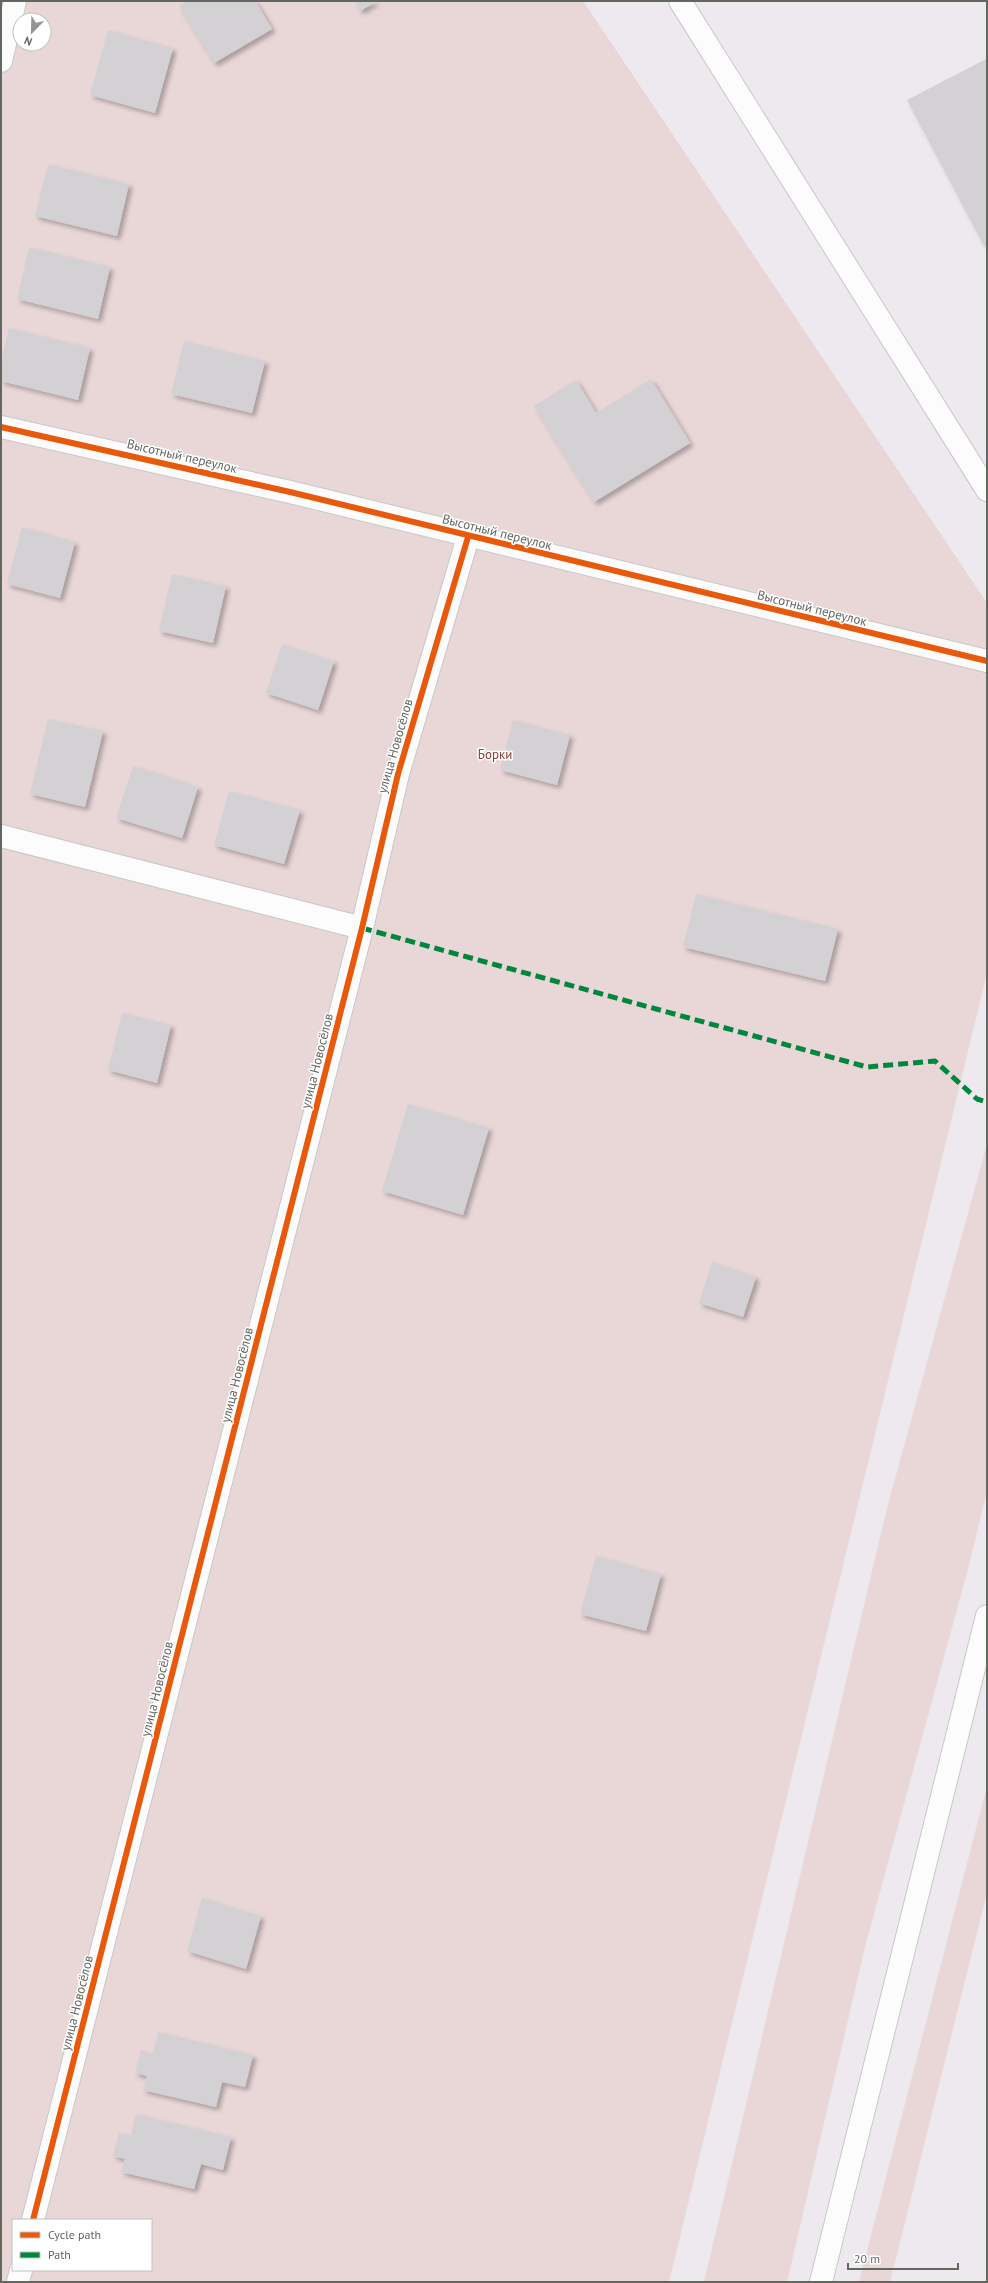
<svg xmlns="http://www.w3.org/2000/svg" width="988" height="2283" font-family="'PT Sans',sans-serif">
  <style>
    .green { fill: #e9d6d7; fill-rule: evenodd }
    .building { fill: #d3d1d4; filter: url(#shadow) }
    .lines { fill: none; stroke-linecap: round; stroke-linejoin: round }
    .minor-casing { stroke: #c8c8c7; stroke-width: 24 }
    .minor { stroke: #fcfcfc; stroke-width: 22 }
    .quiet { stroke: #00873e; stroke-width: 5; stroke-dasharray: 10 5; stroke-linecap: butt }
    .cycleway-casing { stroke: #fff; stroke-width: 8 }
    .cycleway { stroke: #e8590c; stroke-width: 6 }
    .labels { text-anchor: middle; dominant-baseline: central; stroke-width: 3; stroke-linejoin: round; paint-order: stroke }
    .street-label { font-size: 13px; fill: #62675f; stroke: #fff }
    .park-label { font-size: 13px; fill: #89423b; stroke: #fff }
  </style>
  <defs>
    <filter id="shadow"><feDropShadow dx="3.5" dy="3.5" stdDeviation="2" flood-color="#0004"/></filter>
  </defs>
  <rect width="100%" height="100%" fill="#ede9ee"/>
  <path class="green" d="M1,1H583L987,603V973L669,2282H1ZM20,20H44V44H20ZM13,2220H151V2270H13Z
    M987,1144V1491L968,1569L865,1947L787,2282H704L887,1508Z
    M987,1786V1893L890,2282H859Z"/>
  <path class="building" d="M186,1H255L272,29L214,63L179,6Z
    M355,1H377L360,11Z
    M108,30L173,48L155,113L90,95Z
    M986,59L987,242L983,244L907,100Z
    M48,164L129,184L117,236L35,216Z
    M29,247L110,267L98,319L17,299Z
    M9,328L90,348L78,400L1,381V361Z
    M184,341L265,361L252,413L171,394Z
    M651,379L690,443L594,502L534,406L576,380L596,413Z
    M22,527L75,542L60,598L7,584Z
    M172,574L226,586L213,643L159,631Z
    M282,644L334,661L318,710L266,693Z
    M48,719L103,731L85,807L30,794Z
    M513,720L570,735L557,785L500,770Z
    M133,766L198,787L182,838L116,818Z
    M229,791L300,810L284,864L214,845Z
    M696,894L838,929L825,981L683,947Z
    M122,1013L171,1025L157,1083L108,1070Z
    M408,1104L489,1128L463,1215L382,1191Z
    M712,1262L756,1277L743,1317L699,1303Z
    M596,1556L661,1574L646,1631L580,1614Z
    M202,1898L261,1916L246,1969L187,1951Z
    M158,2032L253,2055L245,2087L222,2082L216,2107L143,2090L147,2076L135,2073L141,2050L153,2054Z
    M136,2114L231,2137L223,2170L201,2164L194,2189L121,2172L125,2159L113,2156L119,2133L131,2136Z"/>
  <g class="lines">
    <defs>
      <path id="minor" d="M680,1L987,490
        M1,61L15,1
        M1,427L290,492L987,661
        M1,836L362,928
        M33,2220L362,928L398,774L468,537
        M18,2282L21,2270
        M821,2282L987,1616"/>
    </defs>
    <use href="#minor" class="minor-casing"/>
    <use href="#minor" class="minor"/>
    <path class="quiet" d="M362,928L867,1067L935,1061L977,1099L987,1102"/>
    <defs>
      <path id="cycleway" d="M1,427L290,492L987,661
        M33,2220L362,928L398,774L468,537"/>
    </defs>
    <use href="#cycleway" class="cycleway-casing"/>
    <use href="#cycleway" class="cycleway"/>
  </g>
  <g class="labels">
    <g class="street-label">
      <text transform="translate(182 456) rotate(13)">Высотный переулок</text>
      <text transform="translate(497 532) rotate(14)">Высотный переулок</text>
      <text transform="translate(812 608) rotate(14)">Высотный переулок</text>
      <text transform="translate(395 746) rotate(-74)">улица Новосёлов</text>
      <text transform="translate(317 1061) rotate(-76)">улица Новосёлов</text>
      <text transform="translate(237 1375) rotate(-76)">улица Новосёлов</text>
      <text transform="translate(157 1689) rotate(-76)">улица Новосёлов</text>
      <text transform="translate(77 2003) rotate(-76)">улица Новосёлов</text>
    </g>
    <g class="park-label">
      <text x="495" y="754">Борки</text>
    </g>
  </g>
  <rect width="988" height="2283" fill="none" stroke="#62675f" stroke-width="4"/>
  <rect x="12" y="2219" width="140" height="52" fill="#ffffff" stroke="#c0c2bf"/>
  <rect x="20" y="2232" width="20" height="6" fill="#e8590c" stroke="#c0c2bf"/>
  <text x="48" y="2239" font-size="12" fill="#62675f">Cycle path</text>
  <rect x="20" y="2252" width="20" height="6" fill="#00873e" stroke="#c0c2bf"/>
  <text x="48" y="2259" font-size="12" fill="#62675f">Path</text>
  <g transform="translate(32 32) rotate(203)"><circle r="19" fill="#ffffff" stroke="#c0c2bf"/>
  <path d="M0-3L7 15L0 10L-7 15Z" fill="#939491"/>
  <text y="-6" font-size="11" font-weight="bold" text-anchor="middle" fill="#62675f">N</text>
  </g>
  <path d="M848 2263v6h110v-6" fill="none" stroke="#62675f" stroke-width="2"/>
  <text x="854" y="2263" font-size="12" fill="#62675f" stroke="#ffffff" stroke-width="3" paint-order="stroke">20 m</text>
</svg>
